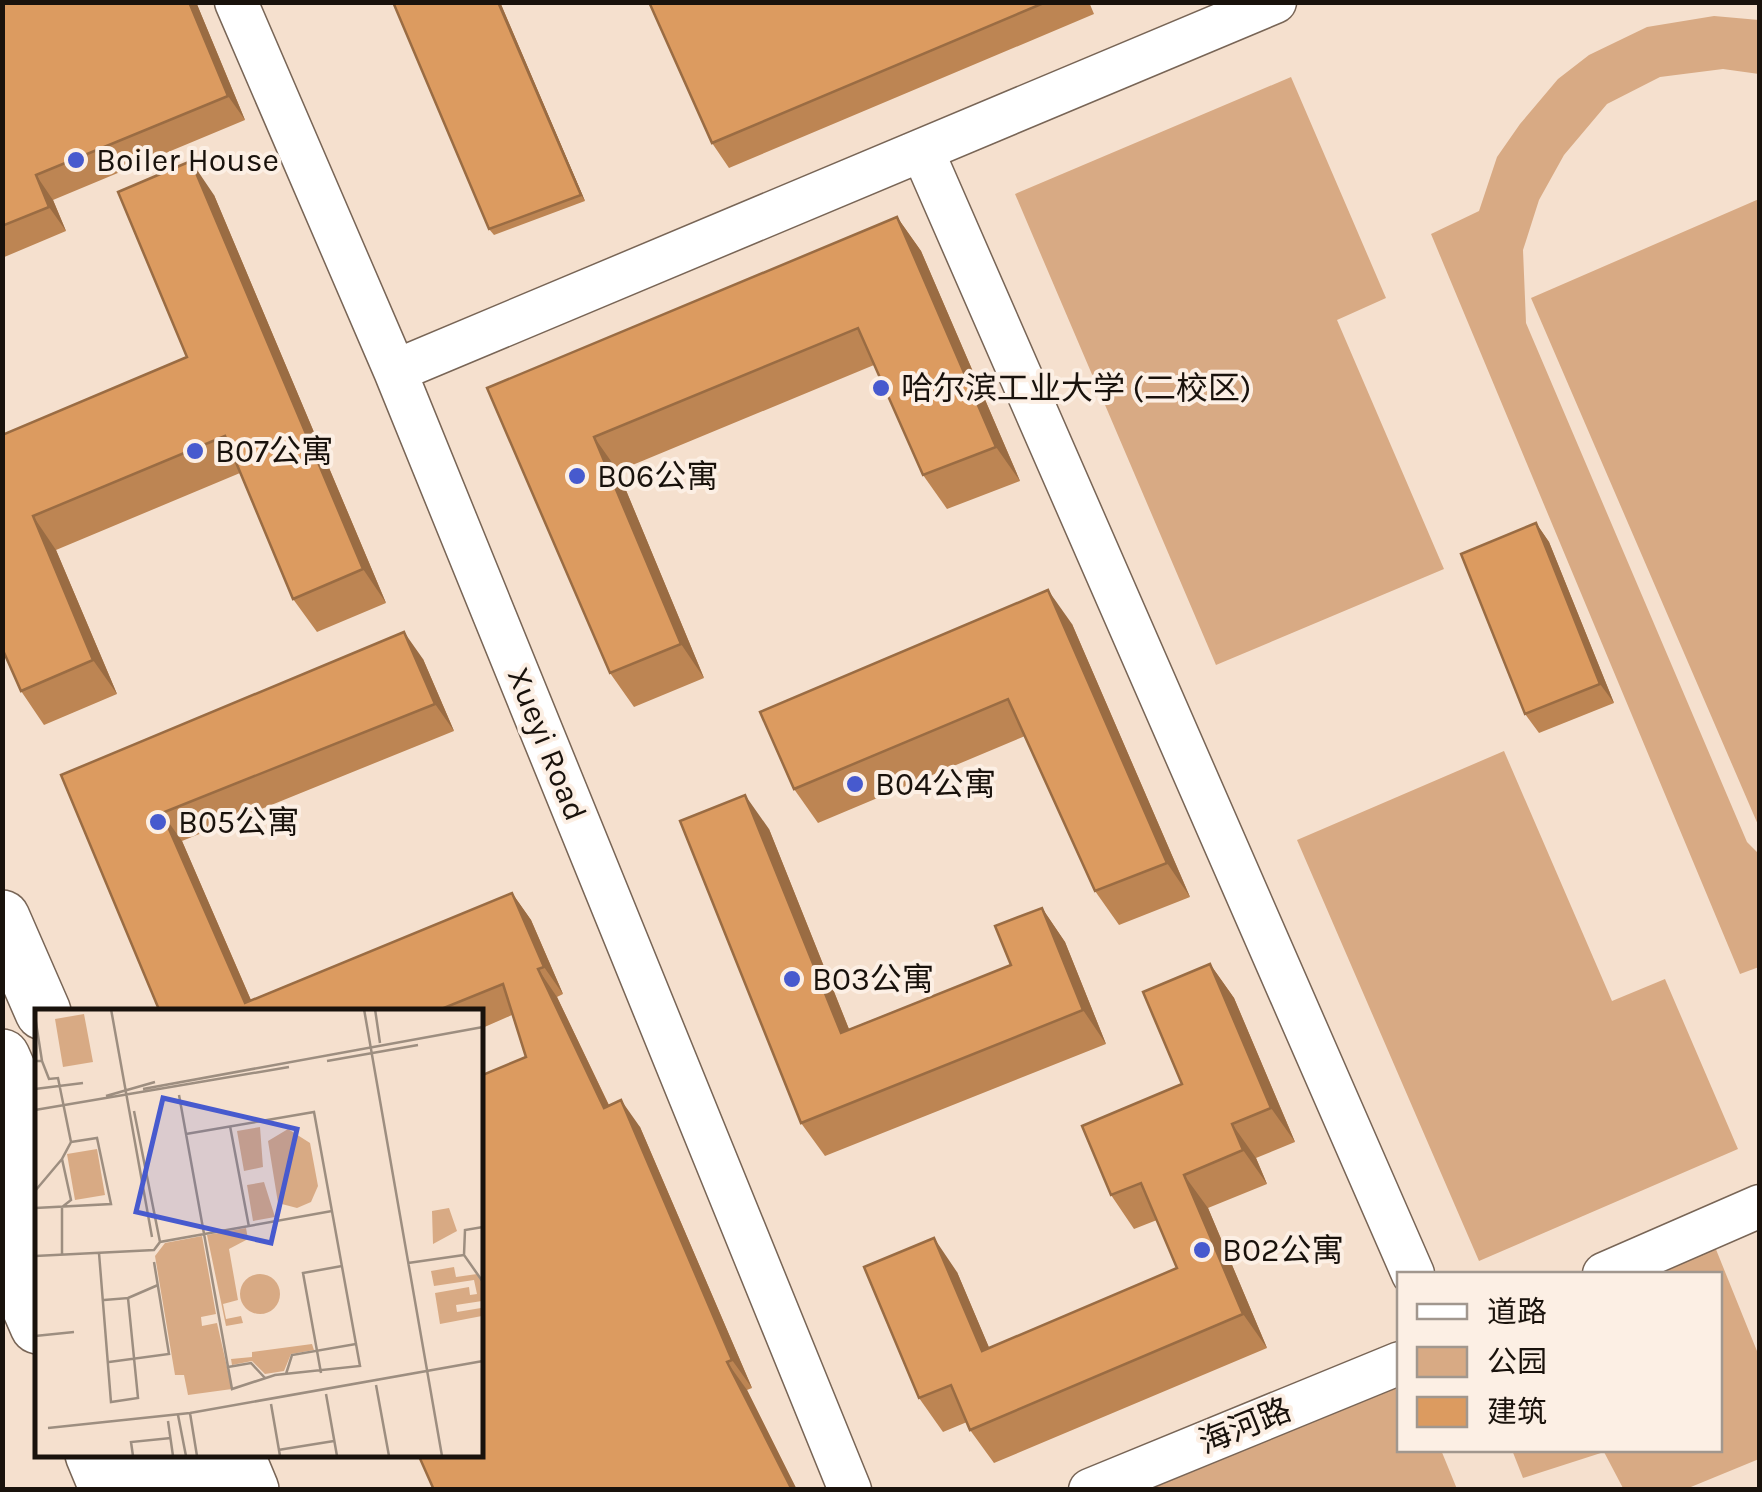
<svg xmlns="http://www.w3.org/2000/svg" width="1762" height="1492" font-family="Karla,'Noto Sans SC',sans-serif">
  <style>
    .green { fill: #d8aa84 }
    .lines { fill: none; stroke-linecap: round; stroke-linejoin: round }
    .minor-casing { stroke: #786556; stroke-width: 45 }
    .secondary-casing { stroke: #786556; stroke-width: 58 }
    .minor { stroke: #fff; stroke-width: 42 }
    .secondary { stroke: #fff; stroke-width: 55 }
    .wall { fill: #bd8553 }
    .shaded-wall { fill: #9a6c43 }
    .building { fill: #dc9b60; stroke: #9a6c43; stroke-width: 2.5 }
    .poi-dot { fill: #475ace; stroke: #fcefe4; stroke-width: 4 }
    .labels { text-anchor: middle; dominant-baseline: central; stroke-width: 8; stroke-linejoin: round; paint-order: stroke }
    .poi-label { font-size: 32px; fill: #19120c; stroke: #fcefe4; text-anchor: start }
    .street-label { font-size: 32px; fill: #19120c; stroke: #fcefe4 }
    .inset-road { fill: none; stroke: #9d8e80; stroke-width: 2.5 }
    .view { fill: #475ace; fill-opacity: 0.15; stroke: #475ace; stroke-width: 5 }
    .inset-edge { fill: none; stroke: #19120c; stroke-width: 5 }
  </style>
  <rect width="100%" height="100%" fill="#f5e0ce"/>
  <path class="green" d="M1714,16L1759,20V74L1723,69L1660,77L1607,104L1564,155L1539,200L1523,250L1526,323L1747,842L1759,854V967L1740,974L1431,234L1479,211L1497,157L1520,124L1558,79L1589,55L1647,27Z
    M1291,77L1386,298L1337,320L1444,569L1216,665L1015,194Z
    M1759,199V827L1531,298Z
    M1504,751L1612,1001L1665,979L1738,1149L1479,1261L1297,840Z
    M1713,1242L1759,1356V1459L1686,1489L1624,1490L1604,1452L1523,1478L1512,1450H1720V1274H1638Z
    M1399,1372L1400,1450H1441L1457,1489L1132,1490Z"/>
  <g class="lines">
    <defs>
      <path id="minor" d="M236,2L395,371L850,1490
        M922,150L1413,1274
        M395,371L1275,2
        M1604,1274L1760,1206
        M1090,1490L1400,1363"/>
      <path id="secondary" d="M2,918L43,1012
        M2,1057L38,1138
        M2,1150L38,1230
        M2,1244L38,1326
        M93,1454L108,1490
        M137,1454L152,1490
        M179,1454L195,1490
        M236,1454L251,1490"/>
    </defs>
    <use href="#minor" class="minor-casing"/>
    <use href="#secondary" class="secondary-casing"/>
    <use href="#minor" class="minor"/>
    <use href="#secondary" class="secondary"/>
  </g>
  <path class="wall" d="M2,2H196L245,120L53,200L66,231L2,258Z
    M393,2H500L585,201L494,235L489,229Z
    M649,2H1089L1094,14L729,168L712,143Z
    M214,195L386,603L317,632L293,599L240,473L56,550L117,694L44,725L21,691L3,435L187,357Z
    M897,217L921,251L1020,481L947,509L923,475L874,365L618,471L704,678L634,707L610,673L487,388Z
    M1536,523L1549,542L1614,703L1539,733L1525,714Z
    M1072,624L1190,897L1119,925L1095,891L1025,736L818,823L794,789Z
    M423,659L454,731L182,841L251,1000L512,893L531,920L563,994L557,997L609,1105L640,1127L752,1388L747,1390L797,1490H434L526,1057L512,1015L480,1029V1012H160L61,775Z
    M769,829L849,1029L1011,965L1042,908L1065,942L1106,1044L825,1156L801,1123Z
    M1210,964L1234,998L1295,1142L1256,1158L1267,1184L1208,1208L1267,1348L994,1463L970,1430L967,1422L943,1432L919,1398L957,1272L989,1348L1177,1268L1157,1220L1134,1229L1111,1195L1182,1084Z"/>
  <path class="shaded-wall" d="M189,2H196L245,120L228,96Z
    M498,2H500L585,201L581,195Z
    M191,161L214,195L386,603L363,569Z
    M36,175L53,200L66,231L49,207Z
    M897,217L921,251L1020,481L996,447Z
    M594,437L618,471L704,678L681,644Z
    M33,516L56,550L117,694L93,660Z
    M1536,523L1549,542L1614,703L1600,684Z
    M1048,590L1072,624L1190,897L1167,863Z
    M404,632L423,659L454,731L435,704Z
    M745,795L769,829L864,1067L841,1033Z
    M162,813L182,841L256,1012L245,1003Z
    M512,893L531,920L563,994L544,967Z
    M1042,908L1065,942L1106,1044L1083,1010Z
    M1210,964L1234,998L1295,1142L1271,1108Z
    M538,969L557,997L623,1135L604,1108Z
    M621,1100L640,1127L752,1388L732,1360Z
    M1232,1124L1256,1158L1267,1184L1243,1150Z
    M1184,1175L1208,1208L1267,1348L1243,1314Z
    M934,1238L957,1272L1005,1385L982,1351Z
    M727,1362L747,1390L797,1490H792Z"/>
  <path class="building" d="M2,2H189L228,96L36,175L49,207L2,226Z
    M393,2H498L581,195L489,229Z
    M649,2H1046L712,143Z
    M191,161L363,569L293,599L225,436L33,516L93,660L21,691L2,648V435L187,357L118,192Z
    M897,217L996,447L923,475L858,328L594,437L681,644L610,673L487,388Z
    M1536,523L1600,684L1525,714L1461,554Z
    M1048,590L1167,863L1095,891L1008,699L794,789L760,712Z
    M404,632L435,704L162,813L245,1003L512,893L544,967L538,969L604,1108L621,1100L732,1360L727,1362L792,1490H434L418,1454H480V1076L526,1057L503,984L434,1012H160L61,775Z
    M745,795L841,1033L1011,965L995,926L1042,908L1083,1010L801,1123L680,821Z
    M1210,964L1271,1108L1232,1124L1243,1150L1184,1175L1243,1314L970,1430L951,1385L919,1398L864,1267L934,1238L982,1351L1177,1268L1141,1183L1111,1195L1082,1126L1182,1084L1143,992Z"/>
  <g class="poi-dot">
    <circle cx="76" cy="160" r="10"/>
    <circle cx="881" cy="388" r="10"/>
    <circle cx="195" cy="451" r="10"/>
    <circle cx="577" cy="476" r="10"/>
    <circle cx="855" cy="784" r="10"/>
    <circle cx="158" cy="822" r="10"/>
    <circle cx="792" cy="979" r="10"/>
    <circle cx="1202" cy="1250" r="10"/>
  </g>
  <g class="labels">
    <g class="poi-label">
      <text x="96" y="160">Boiler House</text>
      <text x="901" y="388">哈尔滨工业大学 (二校区)</text>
      <text x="215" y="451">B07公寓</text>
      <text x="597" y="476">B06公寓</text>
      <text x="875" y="784">B04公寓</text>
      <text x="178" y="822">B05公寓</text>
      <text x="812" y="979">B03公寓</text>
      <text x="1222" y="1250">B02公寓</text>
    </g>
    <g class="street-label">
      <text transform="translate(547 744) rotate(68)">Xueyi Road</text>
      <text transform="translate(1245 1426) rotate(-22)">海河路</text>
    </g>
  </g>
  <g transform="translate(35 1009)">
    <rect width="448" height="448" fill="#f5e0ce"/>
    <path d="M49,5L58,53L28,58L20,10ZM225,118L228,158L209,162L202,122ZM253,120L275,134L283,177L276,193L262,199L243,194L233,132ZM62,140L70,186L40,191L32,145ZM229,173L240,208L218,212L212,176ZM414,199L422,222L398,235L397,202ZM211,219L213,230L194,240L203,291L188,295L191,310L206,307L208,314L191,317L172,226ZM167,227L181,305L166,308L167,317L182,314L197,380L153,386L149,366H140L120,247L130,234ZM419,258L421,268L442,265L447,273V292L421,296L422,303L446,299L447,307L405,315L400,284L434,278L435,286L442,285L439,271L399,277L396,262ZM205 285a20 20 0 1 1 40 0a20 20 0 1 1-40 0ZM277,335L279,341L256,345L249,362L230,365L217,352L197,356L196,350L217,348V343Z" fill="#d8aa84"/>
    <path class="inset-road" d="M76,0L117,228M329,0L407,447M340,0L345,34M0,7L7,52M0,52H7L14,70L23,69L36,133L27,150L36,191L27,198V246M292,52L383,36M0,80L48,74M108,80L448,18M144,86L197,380L240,366L325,357L321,335M71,87L120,73M0,101L254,58M99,102L125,233M195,117L214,218M151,125L279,103L321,335L257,346L251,365M0,182L27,150M0,199L76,195L62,129L36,133M448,218L430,221L429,246L448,273M64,244L76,393L103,389L93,289L69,291M0,247L119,241L125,233L297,202M373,254L429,246M93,289L123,276M0,327L39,323M74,353L134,345L119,253M193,358L216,354L230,369M286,364L268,264L307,257M341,376L354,447M291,385L302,447M236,395L245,447M155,404L162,447M143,406L151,447M133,412L138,447M13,419L155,404L448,352M243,441L299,432M98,447L96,433L136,429"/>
    <path class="view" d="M128,89L262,120L236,234L101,203Z"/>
    <rect width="448" height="448" class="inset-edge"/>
  </g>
  <rect width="1762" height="1492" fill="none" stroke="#19120c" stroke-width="10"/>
  <rect x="1397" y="1272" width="325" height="180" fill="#fcefe4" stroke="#a1978e" stroke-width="2.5"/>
  <rect x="1417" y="1304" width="50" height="15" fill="#ffffff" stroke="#a1978e" stroke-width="2.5"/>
  <text x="1487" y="1322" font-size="30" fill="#19120c">道路</text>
  <rect x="1417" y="1347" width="50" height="30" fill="#d8aa84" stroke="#a1978e" stroke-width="2.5"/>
  <text x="1487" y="1372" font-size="30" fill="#19120c">公园</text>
  <rect x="1417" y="1397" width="50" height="30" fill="#dc9b60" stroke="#a1978e" stroke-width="2.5"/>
  <text x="1487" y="1422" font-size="30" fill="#19120c">建筑</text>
</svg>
